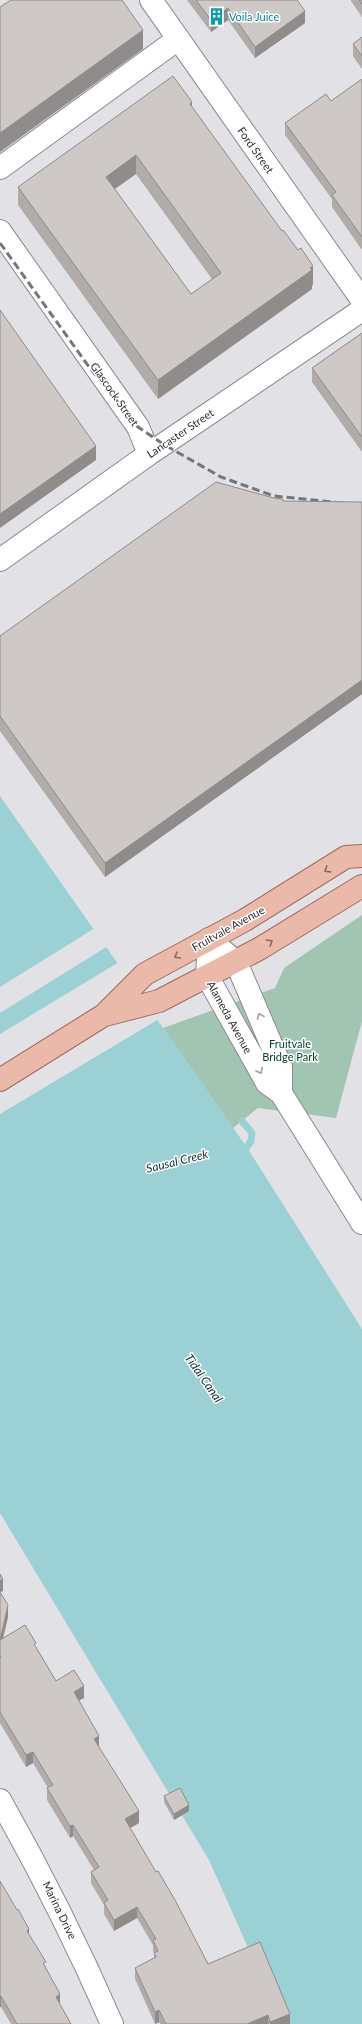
<svg xmlns="http://www.w3.org/2000/svg" width="362" height="2024" font-family="Lato,sans-serif">
  <style>
    .green { fill: #a2c5b3 }
    .water { fill: #9bd1d5 }
    .pier { fill: #e1e1e6 }
    .lines { fill: none; stroke-linecap: round; stroke-linejoin: round }
    .stream { stroke: #9bd1d5; stroke-width: 7 }
    .minor-casing { stroke: #898a8e; stroke-width: 24 }
    .major-casing { stroke: #9f6a59; stroke-width: 24 }
    .minor { stroke: #fff; stroke-width: 22 }
    .major { stroke: #ebb9a9; stroke-width: 22 }
    .rail { stroke: #767679; stroke-width: 3; stroke-dasharray: 8 4; stroke-linecap: butt }
    .wall { fill: #b1acaa; fill-rule: evenodd }
    .shaded-wall { fill: #908c8b }
    .building { fill: #cec8c6; stroke: #908c8b; fill-rule: evenodd }
    .oneway { stroke: #826b65 }
    .oneway2 { stroke: #a0a0a1 }
    .labels { text-anchor: middle; dominant-baseline: central; stroke-width: 3; stroke-linejoin: round; paint-order: stroke }
    .culture-label { font-size: 11px; fill: #0d838f; stroke: #fff; text-anchor: start }
    .street-label { font-size: 11px; fill: #2c2c2e; stroke: #fff }
    .park-label { font-size: 11px; fill: #06422c; stroke: #fff }
    .water-label { font-size: 12px; font-style: italic; fill: #122e30; stroke: #fff }
  </style>
  <rect width="100%" height="100%" fill="#e1e1e6"/>
  <path class="green" d="M362,915V1021L336,1118L258,1108L233,1128L163,1028L275,988L284,968Z"/>
  <path class="water" d="M0,796L246,1146L362,1329V2024H282L209,1860L0,1513Z"/>
  <path class="pier" d="M95,928L108,946L0,1013V987Z
    M119,962L159,1019L0,1114V1034Z"/>
  <g class="lines">
    <path class="stream" d="M242,1121L252,1133L251,1141L242,1154"/>
    <defs>
      <path id="minor" d="M151,0L362,300
        M0,168L178,39
        M0,231L138,427L149,454
        M0,560L149,454L362,310
        M209,939L207,976L267,1083L281,1093L362,1223
        M209,939L236,962L281,1067V1093
        M0,1800C42,1874 78,1946 112,2024"/>
      <path id="major" d="M105,1015L159,1001L259,949L362,886
        M0,1080L104,1015L145,974L245,920L346,857L362,856"/>
    </defs>
    <use href="#minor" class="minor-casing"/>
    <use href="#major" class="major-casing"/>
    <use href="#minor" class="minor"/>
    <use href="#major" class="major"/>
    <path class="rail" d="M0,243L89,367L138,427L163,444L221,477L274,496L362,505"/>
  </g>
  <path class="wall" d="M187,0H297L305,23L255,58L228,20L211,32Z
    M351,0H362V17L351,1Z
    M362,37V69L353,56V44Z
    M362,79V250L332,207V199L285,135V123L331,101Z
    M192,108L313,284L312,286V289L158,399L18,205V187ZM136,174L212,279L191,294L115,189Z
    M362,333V452L312,382V368Z
    M283,501L362,502V694L105,877L0,731V636Z
    M0,1574L3,1591L0,1592L8,1617L3,1638L36,1647L56,1681L84,1698L79,1700L99,1747L139,1823L130,1828L208,1964L290,2024H160L159,2022L155,2024L135,1979V1968L154,1959V1953L153,1951V1945L137,1918L114,1931L104,1914V1905L91,1883V1872L94,1870L73,1836L70,1838L47,1800V1788H48L33,1763L26,1767L0,1723Z
    M164,1796L189,1811L174,1820L164,1802Z
    M0,1881L29,1935L46,1968L60,2005L71,2024H11L1,2007Z"/>
  <path class="shaded-wall" d="M228,8V20L211,32V20Z
    M305,11V23L255,58V47Z
    M143,30V49L0,152V133Z
    M192,102V121L190,104Z
    M136,155V174L106,195V177Z
    M313,266V284L312,286V289L158,399V380Z
    M96,446V460L0,528V514Z
    M362,680V694L105,877V863Z
    M3,1579V1591L0,1592V1581Z
    M8,1605V1617L0,1651V1640Z
    M84,1686V1698L74,1703V1692Z
    M99,1736V1747L94,1739Z
    M33,1752V1763L26,1767V1755Z
    M189,1805V1811L174,1820V1814Z
    M139,1811V1823L125,1831V1819Z
    M73,1825V1836L70,1838V1826Z
    M137,1907V1918L114,1931V1920Z
    M29,1929V1940L27,1931Z
    M60,1994V2005L56,1997Z
    M1,1996V2007H0V1997Z
    M159,2010V2022L155,2024V2012Z
    M290,2014V2024H270V2022Z
    M268,2015V2024H247Z"/>
  <path class="building" d="M11,0H122L143,30L0,133V7Z
    M196,0H297L305,11L255,47L228,8L211,20Z
    M359,0H362V4Z
    M362,37V56L353,44Z
    M173,76L192,102L190,104L282,231L283,230L298,250L301,248L313,266L310,268L312,270L158,380L18,187ZM136,155L221,273L191,294L106,177Z
    M362,79V237L332,195L336,192L285,123L326,94L331,101Z
    M0,310L96,446L0,514Z
    M362,333V437L312,368Z
    M216,482L274,498L283,499V501L362,502V680L105,863L0,716V636Z
    M0,1574L3,1579L0,1581Z
    M0,1592L8,1605L0,1640L25,1625L36,1643L34,1644L56,1681L74,1670L84,1686L74,1692L99,1736L94,1739L139,1811L125,1819L156,1872L158,1871L175,1900L208,1964L260,1942L290,2014L270,2022L268,2015L247,2024H166L159,2010L155,2012L135,1968L156,1957L154,1953L158,1951L153,1940L156,1939L137,1907L114,1920L104,1903L108,1900L91,1872L99,1867L73,1825L70,1826L47,1788L53,1785L33,1752L26,1755L0,1712V1657H1L0,1655Z
    M180,1788L189,1805L174,1814L164,1796Z
    M0,1881L17,1910L18,1909L29,1929L27,1931L46,1962L43,1963L60,1994L56,1997L71,2024H17L1,1996L0,1997Z"/>
  <defs><path id="oneway-chevron" d="M-2-3.5L2.5 0L-2 3.5" fill="none" stroke-width="1.6" stroke-linecap="round" stroke-linejoin="round"/></defs>
  <g class="oneway">
    <use href="#oneway-chevron" transform="translate(327 870) rotate(148)"/>
    <use href="#oneway-chevron" transform="translate(270 942) rotate(-32)"/>
    <use href="#oneway-chevron" transform="translate(177 956) rotate(150)"/>
  </g>
  <g class="oneway2">
    <use href="#oneway-chevron" transform="translate(260 1016) rotate(-112)"/>
    <use href="#oneway-chevron" transform="translate(260 1071) rotate(61)"/>
  </g>
  <defs>
    <symbol id="building-bare" viewBox="-9 -9 18 18"><path d="M-4-6H4V6H1V3H-1V6H-4ZM-2.5-4.3h1.7v1.8h-1.7ZM.8-4.3h1.7v1.8H.8ZM-2.5-1h1.7V.8h-1.7ZM.8-1h1.7V.8H.8Z" fill="#0f9aa8" stroke="#fff" stroke-width="2.5" paint-order="stroke"/></symbol>
  </defs>
  <g fill-rule="evenodd">
    <use href="#building-bare" x="204" y="4" width="25" height="25"/>
  </g>
  <g class="labels">
    <g class="culture-label">
      <text x="229" y="16">Voila Juice</text>
    </g>
    <g class="street-label">
      <text transform="translate(256 150) rotate(55)">Ford Street</text>
      <text transform="translate(115 394) rotate(55)">Glascock Street</text>
      <text transform="translate(180 433) rotate(-34)">Lancaster Street</text>
      <text transform="translate(228 928) rotate(-29)">Fruitvale Avenue</text>
      <text transform="translate(230 1017) rotate(61)">Alameda Avenue</text>
      <text transform="translate(60 1910) rotate(64)">Marina Drive</text>
    </g>
    <g class="park-label">
      <text x="290" y="1043">Fruitvale<tspan x="290" dy="13">Bridge Park</tspan></text>
    </g>
    <g class="water-label">
      <text transform="translate(177 1161) rotate(-14)">Sausal Creek</text>
      <text transform="translate(204 1378) rotate(55)">Tidal Canal</text>
    </g>
  </g>
</svg>
